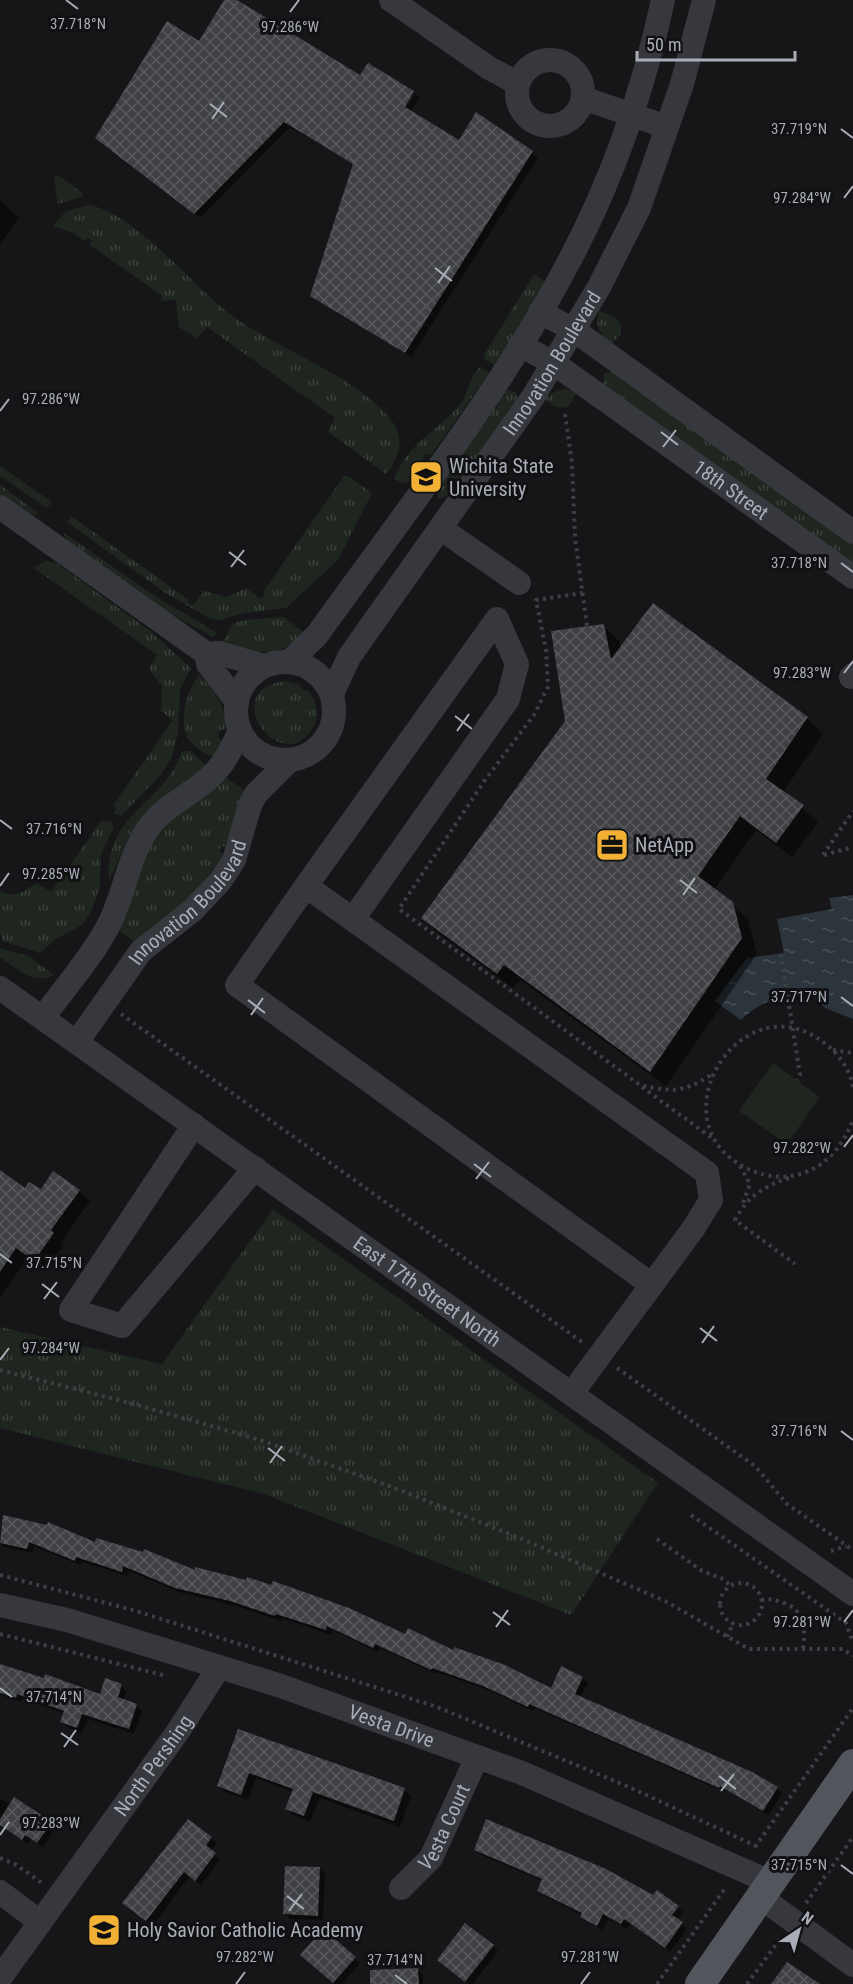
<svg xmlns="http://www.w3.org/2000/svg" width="853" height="1984" font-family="'Roboto Condensed',sans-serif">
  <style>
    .grass { fill: url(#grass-tufts) }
    .pitch { fill: #1e261f }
    .water { fill: url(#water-ripples) }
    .shadow { fill: #0007 }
    .building { fill: url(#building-cross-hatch) }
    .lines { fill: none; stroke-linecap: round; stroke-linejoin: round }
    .path { stroke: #3d3f44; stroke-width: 4; stroke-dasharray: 3 4.5; stroke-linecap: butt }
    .minor { stroke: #37383d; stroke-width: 24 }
    .major { stroke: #53555c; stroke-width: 30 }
    .ticks { fill: none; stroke: #a8adb8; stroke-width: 2 }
    .labels { text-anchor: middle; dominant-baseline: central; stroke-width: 6; stroke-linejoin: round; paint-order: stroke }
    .street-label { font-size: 20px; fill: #a8adb8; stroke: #111113 }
    .poi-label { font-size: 20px; fill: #a8adb8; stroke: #111113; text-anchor: start }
    .ticks-label { font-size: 15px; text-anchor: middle; fill: #a8adb8; stroke: #111113; stroke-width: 6; stroke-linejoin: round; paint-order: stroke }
  </style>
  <defs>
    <pattern id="grass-tufts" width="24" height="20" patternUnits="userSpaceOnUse" patternTransform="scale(1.5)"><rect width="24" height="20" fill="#1e261f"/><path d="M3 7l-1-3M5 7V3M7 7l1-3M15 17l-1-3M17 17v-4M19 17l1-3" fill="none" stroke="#3c433d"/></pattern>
    <pattern id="water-ripples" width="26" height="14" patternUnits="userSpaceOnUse" patternTransform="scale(1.5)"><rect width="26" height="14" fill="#2c353c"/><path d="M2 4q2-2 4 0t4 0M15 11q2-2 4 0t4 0" fill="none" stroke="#485056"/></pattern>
    <pattern id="building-cross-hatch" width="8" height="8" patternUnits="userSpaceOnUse" patternTransform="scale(1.5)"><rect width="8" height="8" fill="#404145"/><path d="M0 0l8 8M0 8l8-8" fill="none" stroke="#595a5e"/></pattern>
  </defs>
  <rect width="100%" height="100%" fill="#161618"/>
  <path class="grass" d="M58,175L82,193V197L58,204L54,177Z
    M88,205C133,211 194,287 231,315C275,348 365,380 394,424C405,441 398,459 386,474L328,432L335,418L207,327L197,338L179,327L176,300L162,301L161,295L90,245L92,241L88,238L85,241L73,233L53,226L66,211Z
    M534,274L546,282L495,365L485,359L484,355Z
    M599,311L613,316L621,324V334L612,344C600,335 594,326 599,311Z
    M481,367L489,373L431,455L426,454L423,459L425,464L413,481L402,483L394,479C409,441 439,431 461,403C469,393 470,373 481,367Z
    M612,371L853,542V566L603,386L604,374Z
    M565,389L576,393L570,405L564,408L553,406L545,399L554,392Z
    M506,390L516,392L518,399L449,495L438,499L436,490L491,406L496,408L499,403L497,399Z
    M0,466L52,502L47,508L0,476Z
    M344,476H348L372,493L338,560L286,608L244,613L220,620L211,619L164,592L67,522L71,516L189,600L187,602L192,606L204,591L227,597L246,588L261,599L265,594L263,592Z
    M0,485L36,511L39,515L29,514L0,494Z
    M64,533L158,598L217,633L213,637L164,610L66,540Z
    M45,561L55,562L149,630L191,668L180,690L178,733L171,759L160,776L121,816L114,813L116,809L113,805L173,720L161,711L162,686L149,669L157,655L34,568Z
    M284,617L305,633C272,661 262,653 223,642L232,624L244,620Z
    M199,675C214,691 227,705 225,729L219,731L218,737L222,741L213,757C205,754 194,747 189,740C177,723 187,689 199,675Z
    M285,681L299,684L304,691L308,690C316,701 320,713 314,725C286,783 213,691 285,681Z
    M185,751H190L206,765C178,790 147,804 128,838C123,847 113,876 109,879C105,813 165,803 181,753Z
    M224,776L246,792L226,847L221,846L219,851L223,854L219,861L188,901L136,943L118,930C129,899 138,862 158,836C176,812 201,795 224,776Z
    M102,820L106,823L110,820L114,827L101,854L100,886L91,912L82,925L56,939L40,953L3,941L0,933V891C16,899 24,891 37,883L51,892Z
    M0,948L28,956L54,975C33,986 17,968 0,957Z
    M273,1209L658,1483L571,1615L264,1494L0,1428V1327L162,1364Z"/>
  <path class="pitch" d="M773,1063L820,1097L787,1144L739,1111Z"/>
  <path class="water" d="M853,895V1019L825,1008L812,996C782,995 763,999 741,1020L715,1001L747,958L784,953L777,919L832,909L829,898Z"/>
  <path class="shadow" d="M226,0H235L402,114L415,94L419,98L410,112L459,142L477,114L538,158L411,357L312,296L355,165L290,127L200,218L102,143L199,43Z
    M0,200L19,218L0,244Z
    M653,605L807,718L823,734L783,792L818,822L792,857L756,830L714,890L748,919L757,954L666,1086L520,980L513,988L438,933L423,918L567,722L603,625L619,641L621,649Z
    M0,1172L26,1190L79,1191L90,1201L61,1242L64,1245L45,1271L28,1258L0,1297Z
    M4,1517L406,1636L552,1690L582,1678L588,1683L580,1698L777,1788L782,1793L769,1815L726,1790L725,1792L535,1708L533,1711L490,1691L437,1672L436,1674L380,1648L378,1652L332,1630L331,1635L282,1618L281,1621L236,1606L182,1593L129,1571L127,1576L82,1562L80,1565L34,1546L32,1553L4,1547L0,1543V1537Z
    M0,1666L100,1696L121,1686L126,1691L123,1701L136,1705L142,1711L134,1734L88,1719L82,1733L67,1727L62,1722L65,1714L23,1698L21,1702L0,1695Z
    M239,1731L404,1790L411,1796L400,1827L320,1798L310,1822L293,1815L287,1809L293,1792L256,1778L248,1800L225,1792L218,1786Z
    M0,1799L51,1823L56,1828L43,1847L31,1839L28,1844L0,1825Z
    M211,1838L217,1843L211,1851L220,1859L201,1885L190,1876L152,1926L129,1908Z
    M476,1849L654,1897L678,1907L683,1912L677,1920L687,1929L670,1952L630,1923L627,1929L609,1918L602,1930L587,1921L582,1915L544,1896L538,1891L543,1881L481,1855Z
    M319,1868L325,1874L323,1920L290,1919L285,1914Z
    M324,1931L360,1963L342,1984H335L307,1960Z
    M493,1946L498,1951L473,1984H469L444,1965Z
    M417,1969L423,1975V1984H390Z"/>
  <path class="building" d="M224,0H237L360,75L368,63L414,91L405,107L459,140L476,112L533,151L405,353L310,296L353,164L284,122L194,214L95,138L167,21L199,41Z
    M653,603L808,717L766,779L804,805L776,843L740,816L698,876L733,902L742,938L650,1072L504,965L497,974L421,918L565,721L551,631L604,624L611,659Z
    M0,1170L25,1188L29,1182L41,1189L53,1171L80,1190L51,1230L54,1233L34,1261L16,1248L0,1272Z
    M3,1515L47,1525L48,1522L95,1542L96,1538L143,1552L144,1549L195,1570V1567L246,1580L247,1577L271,1585L273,1581L349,1608L405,1634L408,1628L453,1650L454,1647L505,1665L551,1688L561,1666L583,1677L575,1694L752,1772L778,1787L763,1811L720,1786L719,1788L529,1704L528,1707L483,1686L432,1668L431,1670L375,1644L373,1648L327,1626L326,1630L276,1614L275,1616L230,1601L175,1588L123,1566L122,1572L76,1557L75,1561L29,1542L27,1549L0,1543Z
    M0,1664L44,1678L45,1674L100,1694L105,1678L122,1684L118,1697L137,1704L129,1729L82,1714L77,1728L60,1722L64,1711L17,1694L16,1698L0,1693Z
    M238,1729L405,1788L394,1821L313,1792L304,1816L285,1809L293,1789L249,1773L241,1795L217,1786Z
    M14,1797L52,1822L37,1843L25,1835L22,1840L0,1825V1819Z
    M188,1819L212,1837L206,1845L216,1853L195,1881L184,1872L146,1921L122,1903Z
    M486,1819L606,1869L653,1895L657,1890L679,1906L672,1915L683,1922L665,1948L624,1919L621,1924L603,1914L597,1926L580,1917L582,1913L537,1891L542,1879L474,1850Z
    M285,1866L320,1867L318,1916L283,1914Z
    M465,1923L494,1945L465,1982L437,1960Z
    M323,1929L356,1957L333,1983L300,1955Z
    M787,1962L820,1984H771Z
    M418,1968L419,1984H370V1970Z"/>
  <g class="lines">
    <path class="path" d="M565,414L572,463L575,538L587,626
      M583,593L536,600L546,650L548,687L534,715L485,780L399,909L640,1085C673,1092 682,1093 711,1075
      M823,855L853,811
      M824,855L853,847
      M781,954L800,1075L797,1080
      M121,1014L582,1342
      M833,1050L853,1053
      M642,1087L716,1141
      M853,1087C850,1069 838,1053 823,1042C741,980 653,1122 746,1168C793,1191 837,1166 853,1119
      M740,1166L750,1184L743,1203
      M789,1178C764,1186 747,1197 735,1220L795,1264
      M617,1368L755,1466L787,1504L853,1550
      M0,1370L134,1404L260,1440L392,1487L522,1539L665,1601L749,1649H843L853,1656
      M691,1515L846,1623L853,1643
      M657,1539L702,1571L721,1578L731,1586
      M831,1551L846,1546
      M0,1575L133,1610L437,1707L629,1787L756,1846
      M720 1604a21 21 0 1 1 42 0a21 21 0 1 1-42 0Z
      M761,1600C771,1598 775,1600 784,1603C806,1611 805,1629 803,1650
      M0,1634L163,1675
      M727,1637L733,1623
      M755,1847L853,1708
      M0,1858L15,1864L42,1883
      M806,1903L853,1837
      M657,1984L726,1887
      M747,1984L780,1939"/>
    <g class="minor">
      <path d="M391,0L489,68L517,83"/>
      <circle cx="550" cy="93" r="33"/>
      <path d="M583,98L667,127"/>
      <path d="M540,312L574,330L853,532"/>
      <path id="s1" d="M520,345L555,364L853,577"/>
      <path d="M0,507L207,654L219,653L264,666"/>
      <path d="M440,528L519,583"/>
      <path d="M207,654L208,664L237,702"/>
      <circle cx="285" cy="711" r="49"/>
      <path d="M289,662L317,635C402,516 498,396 566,267C611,184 643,92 663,0"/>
      <path d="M851,677L853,675"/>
      <path id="s2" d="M332,694L349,657L533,397L599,287L639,208L682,84L704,0"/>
      <path d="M306,886L497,619L517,664L508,699L353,919"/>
      <path id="s3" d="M0,988L853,1594"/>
      <path d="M43,1018C64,988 90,960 107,928C125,896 126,862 147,830C164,805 189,797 210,777C224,765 232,747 240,731"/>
      <path id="s4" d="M77,1042L141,951L193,910L221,880L234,860L250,805L256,794L289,761"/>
      <path d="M194,1125L71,1310L122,1326L255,1168"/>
      <path d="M572,1393L693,1229L711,1200L707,1173L306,886L237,985L652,1285"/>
      <path id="s5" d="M0,1605L67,1620L281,1686L522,1773L770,1882"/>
      <path id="s6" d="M401,1888L431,1858L477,1757"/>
      <path d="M0,1892L40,1922"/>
      <path d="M759,1896L853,1965"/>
      <path id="s7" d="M0,1978L179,1730L219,1667"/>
    </g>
    <path class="major" d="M700,1984L853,1764"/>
  </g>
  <path class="ticks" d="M66,0L78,9M290,12L299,0M210,104L227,117M212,119L224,102M841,129L853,138M844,198L853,186M435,268L452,281M438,283L450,266M0,411L9,399M661,432L678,445M663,447L676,430M229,552L246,565M841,563L853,572M231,567L244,550M844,673L853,661M455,716L472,729M457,731L469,714M0,820L12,829M680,880L697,893M0,886L9,873M683,895L695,878M841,997L853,1006M248,1000L265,1013M251,1015L263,998M844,1147L853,1135M474,1164L491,1177M476,1179L489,1162M0,1254L12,1263M42,1284L59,1297M44,1299L57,1282M700,1328L717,1341M702,1343L714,1326M0,1360L9,1348M841,1431L853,1440M268,1448L285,1461M270,1463L282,1446M493,1612L510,1625M844,1622L853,1610M496,1627L508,1610M0,1688L12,1697M61,1733L78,1745M64,1747L76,1730M719,1776L736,1789M721,1791L734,1774M0,1835L9,1822M841,1865L853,1874M287,1896L304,1909M289,1911L302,1894M395,1975L407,1984M236,1984L245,1972M581,1984L590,1972"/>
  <defs>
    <symbol id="university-square" viewBox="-11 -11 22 22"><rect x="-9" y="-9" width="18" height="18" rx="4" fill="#f2b134" stroke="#111113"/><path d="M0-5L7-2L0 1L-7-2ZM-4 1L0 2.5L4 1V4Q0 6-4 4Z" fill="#111"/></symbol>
    <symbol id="office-square" viewBox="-11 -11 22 22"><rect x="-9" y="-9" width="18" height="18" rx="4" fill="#f2b134" stroke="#111113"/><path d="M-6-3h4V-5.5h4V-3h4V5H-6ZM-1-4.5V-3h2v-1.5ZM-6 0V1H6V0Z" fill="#111"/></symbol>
    <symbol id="school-square" viewBox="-11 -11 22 22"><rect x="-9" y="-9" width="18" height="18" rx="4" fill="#f2b134" stroke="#111113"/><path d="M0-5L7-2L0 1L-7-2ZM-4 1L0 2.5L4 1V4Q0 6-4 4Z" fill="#111"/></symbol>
  </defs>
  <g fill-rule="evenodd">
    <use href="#university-square" x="407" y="458" width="38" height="38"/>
    <use href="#office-square" x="593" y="826" width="38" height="38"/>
    <use href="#school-square" x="85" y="1911" width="38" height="38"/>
  </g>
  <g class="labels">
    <g class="street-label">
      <text stroke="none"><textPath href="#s2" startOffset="398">Innovation Boulevard</textPath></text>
      <text stroke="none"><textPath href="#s1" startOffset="256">18th Street</textPath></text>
      <text stroke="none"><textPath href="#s4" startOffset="180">Innovation Boulevard</textPath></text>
      <text stroke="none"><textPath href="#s3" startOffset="524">East 17th Street North</textPath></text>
      <text stroke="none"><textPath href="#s5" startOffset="410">Vesta Drive</textPath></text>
      <text stroke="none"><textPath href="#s7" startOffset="262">North Pershing</textPath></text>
      <text stroke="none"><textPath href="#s6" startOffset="76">Vesta Court</textPath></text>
    </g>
    <g class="poi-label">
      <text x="449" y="466">Wichita State<tspan x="449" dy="23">University</tspan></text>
      <text x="635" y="845">NetApp</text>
      <text x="127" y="1930">Holy Savior Catholic Academy</text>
    </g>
  </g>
  <g class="ticks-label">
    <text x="78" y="29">37.718°N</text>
    <text x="290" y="32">97.286°W</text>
    <text x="799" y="134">37.719°N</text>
    <text x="802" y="203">97.284°W</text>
    <text x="51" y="404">97.286°W</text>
    <text x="799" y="568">37.718°N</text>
    <text x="802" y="678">97.283°W</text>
    <text x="54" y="834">37.716°N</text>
    <text x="51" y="879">97.285°W</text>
    <text x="799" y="1002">37.717°N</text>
    <text x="802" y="1153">97.282°W</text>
    <text x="54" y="1268">37.715°N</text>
    <text x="51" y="1353">97.284°W</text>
    <text x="799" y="1436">37.716°N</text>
    <text x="802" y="1627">97.281°W</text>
    <text x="54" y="1702">37.714°N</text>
    <text x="51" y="1828">97.283°W</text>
    <text x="799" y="1870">37.715°N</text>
    <text x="245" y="1962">97.282°W</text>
    <text x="590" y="1962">97.281°W</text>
    <text x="395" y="1965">37.714°N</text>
  </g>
  <g transform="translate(799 1930) rotate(36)" stroke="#111113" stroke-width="4.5" paint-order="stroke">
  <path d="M0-4.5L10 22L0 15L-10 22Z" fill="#a8adb8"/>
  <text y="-9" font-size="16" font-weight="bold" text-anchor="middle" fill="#a8adb8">N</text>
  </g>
  <path d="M637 51v9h158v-9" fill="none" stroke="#a8adb8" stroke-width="3"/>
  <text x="646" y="51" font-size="18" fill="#a8adb8" stroke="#111113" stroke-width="4.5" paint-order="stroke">50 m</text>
</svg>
